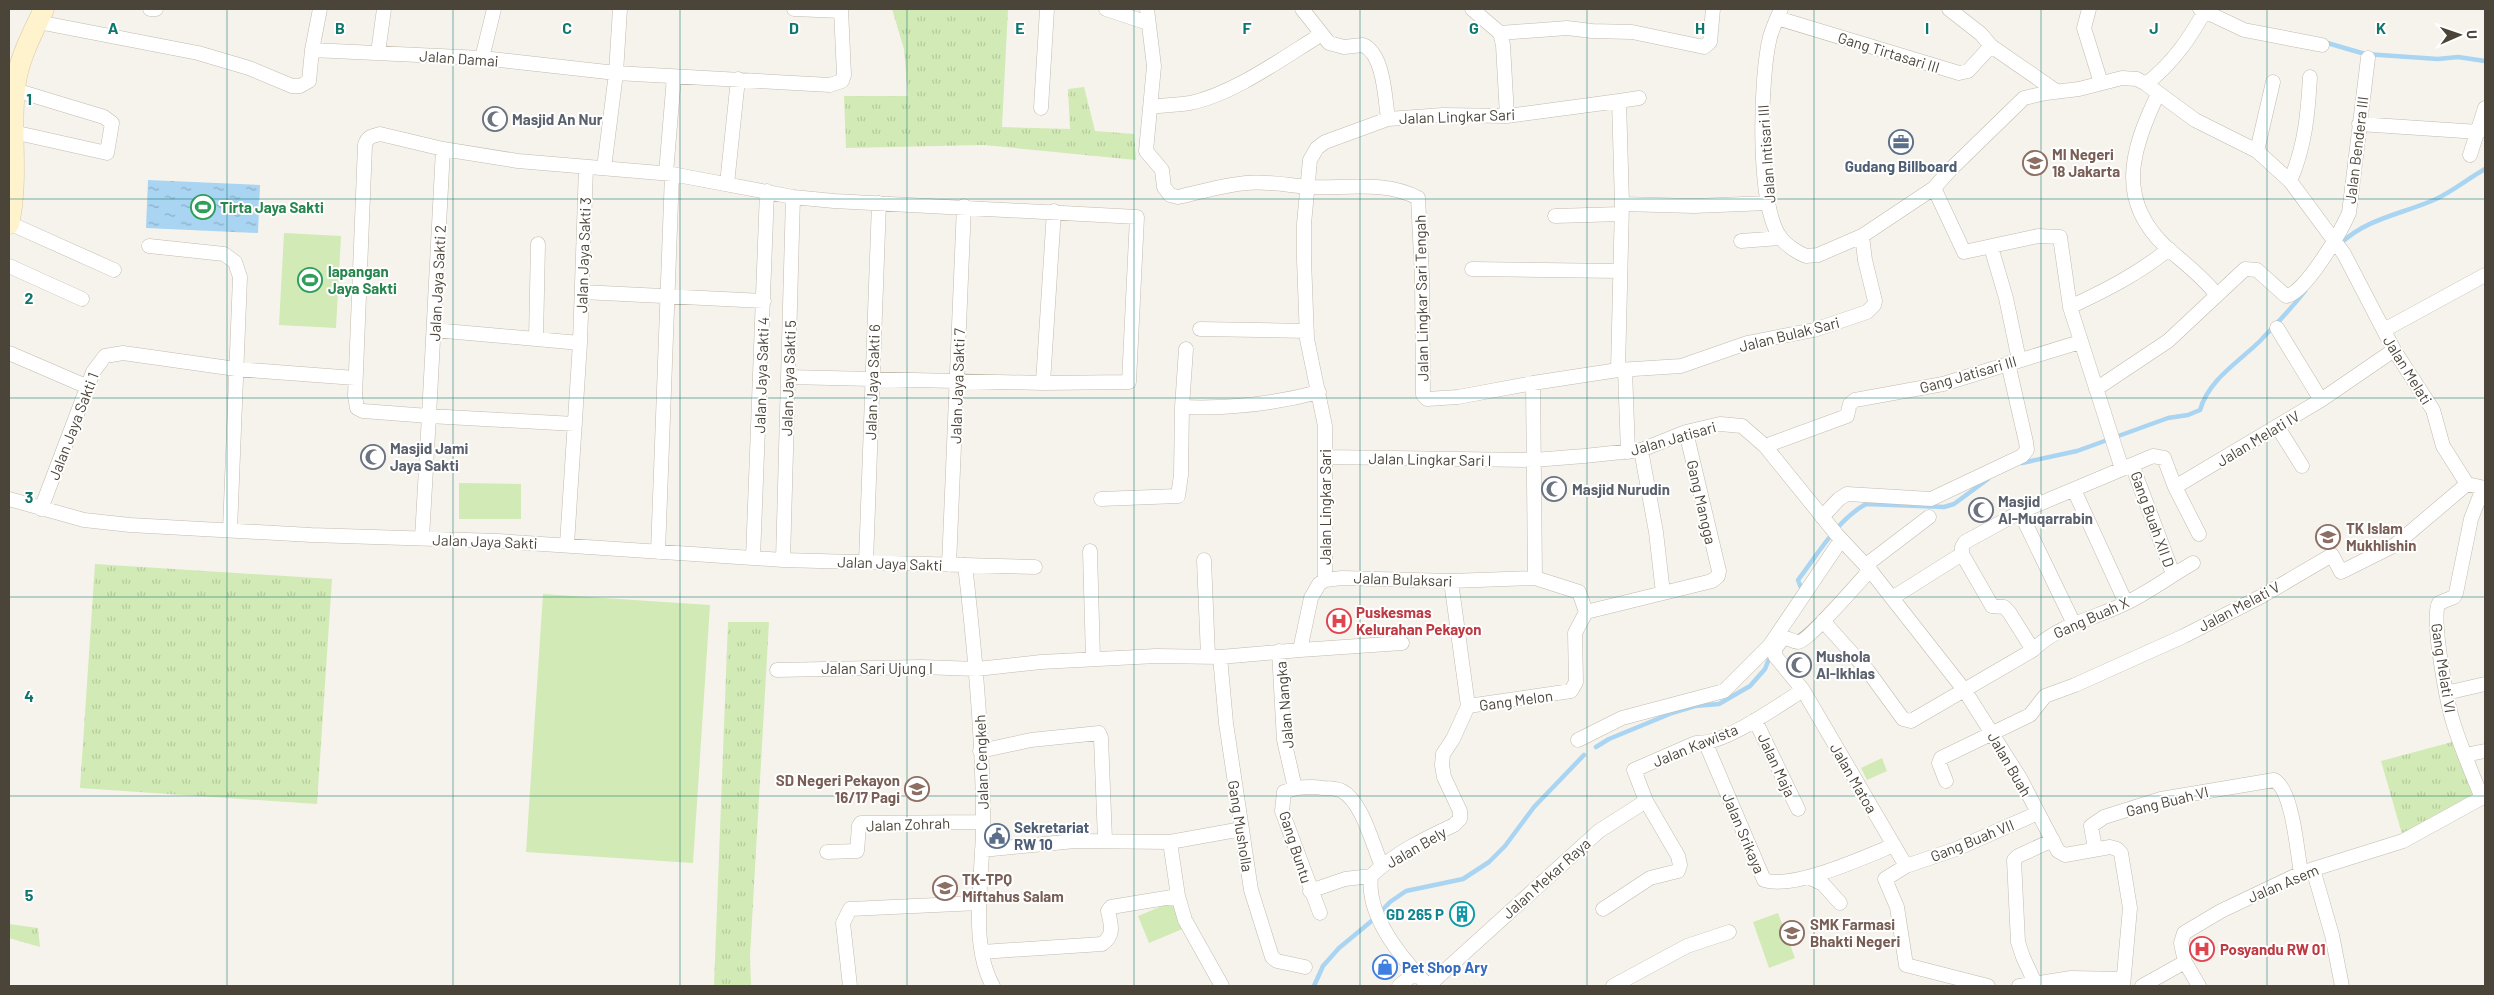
<svg xmlns="http://www.w3.org/2000/svg" width="2494" height="995" font-family="Barlow,sans-serif">
  <style>
    .grass { fill: url(#grass-tufts) }
    .garden { fill: #d2eab5 }
    .water { fill: url(#water-ripples) }
    .lines { fill: none; stroke-linecap: round; stroke-linejoin: round }
    .stream { stroke: #a9d4f2; stroke-width: 4.5 }
    .street-casing { stroke: #c2bbae; stroke-width: 15 }
    .secondary-casing { stroke: #d6c79b; stroke-width: 21 }
    .street { stroke: #fff; stroke-width: 14 }
    .secondary { stroke: #fff3cd; stroke-width: 20 }
    .grid { fill: none; stroke: #0f766e; stroke-width: 1; stroke-opacity: 0.55 }
    .labels { text-anchor: middle; dominant-baseline: central; stroke-width: 4; stroke-linejoin: round; paint-order: stroke }
    .street-label { font-size: 15px; fill: #4b4439; stroke: #fff }
    .worship-label { font-size: 15px; font-weight: bold; fill: #5b616d; stroke: #fff; text-anchor: start }
    .education-label { font-size: 15px; font-weight: bold; fill: #785e54; stroke: #fff; text-anchor: start }
    .service-label { font-size: 15px; font-weight: bold; fill: #4e5e75; stroke: #fff }
    .leisure-label { font-size: 15px; font-weight: bold; fill: #27864d; stroke: #fff; text-anchor: start }
    .health-label { font-size: 15px; font-weight: bold; fill: #be3a42; stroke: #fff; text-anchor: start }
    .culture-label { font-size: 15px; font-weight: bold; fill: #0d838f; stroke: #fff; text-anchor: end }
    .shop-label { font-size: 15px; font-weight: bold; fill: #366cbe; stroke: #fff; text-anchor: start }
    .grid-label { font-size: 16px; text-anchor: middle; font-weight: bold; fill: #0f766e; stroke: #fff; stroke-width: 4; stroke-linejoin: round; paint-order: stroke }
  </style>
  <defs>
    <pattern id="grass-tufts" width="24" height="20" patternUnits="userSpaceOnUse" patternTransform="scale(1.25)"><rect width="24" height="20" fill="#d2eab5"/><path d="M3 7l-1-3M5 7V3M7 7l1-3M15 17l-1-3M17 17v-4M19 17l1-3" fill="none" stroke="#b6ca9c"/></pattern>
    <pattern id="water-ripples" width="26" height="14" patternUnits="userSpaceOnUse" patternTransform="scale(1.25)"><rect width="26" height="14" fill="#a9d4f2"/><path d="M2 4q2-2 4 0t4 0M15 11q2-2 4 0t4 0" fill="none" stroke="#8caec5"/></pattern>
  </defs>
  <rect width="100%" height="100%" fill="#f6f3ec"/>
  <path class="grass" d="M892,9H1008L1002,127L1070,129L1068,89L1084,87L1095,131L1134,134L1136,160L984,145L846,148L844,96H908L904,49Z
    M95,564L332,579L317,804L80,788Z
    M728,622H769L750,956L751,986H714Z
    M2452,742L2476,796L2402,834L2381,761Z
    M9,924L38,928L40,947L9,938Z"/>
  <path class="garden" d="M284,233L341,236L336,328L279,325Z
    M459,483L521,484V519H459Z
    M543,594L710,605L693,863L526,852Z
    M1882,758L1887,771L1867,780L1861,768Z
    M1174,901L1185,928L1149,943L1138,916Z
    M1778,913L1795,958L1769,968L1753,922Z"/>
  <path class="water" d="M148,180L260,185L258,233L146,228Z"/>
  <g class="lines">
    <path class="stream" d="M2324,42L2365,54L2438,59L2458,57L2485,61
      M2340,244C2367,218 2403,214 2436,199C2453,191 2469,178 2485,169
      M2022,463L2077,451L2168,418L2188,415L2200,410C2209,379 2239,362 2261,340C2276,324 2292,308 2305,291
      M1802,590L1798,580C1818,554 1837,520 1866,504L1944,507L1954,504L1988,479
      M1596,747L1609,739L1672,713L1695,706L1719,704L1750,686L1765,669L1771,654
      M1314,986L1323,966L1339,948L1374,919L1390,902L1406,891L1463,879L1489,862L1505,846L1534,807L1584,755"/>
    <defs>
      <path id="street" d="M150,9H156
        M794,9L841,11
        M1106,9L1148,23
        M1147,9L1154,66L1146,151L1162,170L1164,187L1170,195L1178,197C1201,192 1223,185 1246,183C1267,181 1287,185 1308,187C1344,189 1384,180 1418,198L1422,276L1423,395L1427,399L1458,397L1533,383L1618,370L1681,366L1747,343L1814,330L1867,312L1874,305L1875,301L1865,260L1862,236L1934,188L1951,169L2024,98L2046,93L2079,89L2122,78L2137,79L2146,84L2195,120L2257,151L2290,181L2344,254L2394,350L2433,410L2443,446L2467,484L2485,488
        M1302,9L1329,43L1344,47L1363,45C1384,54 1385,98 1388,119
        M1472,9L1500,33L1503,45L1507,116
        M1781,9C1777,18 1773,27 1770,37C1760,76 1756,207 1781,238C1786,245 1798,253 1806,256L1818,255L1862,236
        M1949,9L1981,34L1991,46L2056,91
        M2089,9L2084,28L2101,83
        M2200,9L2244,30L2322,45
        M1777,18L1959,73L1968,71L1991,46
        M38,22L198,53L249,68L292,86H300L309,81L312,50L482,58L616,73L830,85L842,81L844,75L841,9
        M1500,33L1567,28L1592,31L1632,32L1704,47L1710,42L1713,9
        M312,50L320,9
        M378,53L384,9
        M482,58L494,9
        M2146,84C2173,63 2190,38 2206,9
        M2158,94C2131,150 2116,200 2166,247C2183,262 2202,276 2216,294
        M1619,101L1639,98
        M1151,107C1164,105 1178,105 1190,103C1234,94 1284,57 1322,34
        M1041,108L1047,9
        M2359,124L2479,132
        M13,132L107,153L112,123L104,117L15,90
        M443,149L429,416L575,424
        M2257,151L2273,82
        M2470,155L2485,108
        M604,168L616,73L620,9
        M666,173L674,77
        M2290,181C2305,147 2308,113 2310,77
        M727,184L738,79
        M1934,188L1964,252L2038,236L2060,237L2070,307L2122,469
        M1622,204L1694,206L1768,203
        M1555,216L1621,214
        M9,223L114,270
        M1741,241L1781,238
        M149,246L224,254L235,262L240,277L230,530
        M1991,247L2006,298L2019,360
        M9,266L82,299
        M1472,269L1619,271
        M582,292L764,301
        M2070,307C2106,290 2138,274 2169,249
        M2277,328L2321,400
        M1200,329L1307,331
        M434,330L580,343
        M2384,330L2485,275
        M536,339L538,244
        M9,353L88,387
        M1625,370L1628,452
        M1043,383L1054,211
        M1533,383L1535,578
        M2096,389L2168,341L2245,269L2257,270L2286,296C2305,294 2341,231 2349,213L2368,58
        M1182,407L1186,349
        M2277,426L2302,466
        M1765,446L1847,416L1850,404L1855,400L1943,384L2080,342
        M1641,450L1656,532L1663,593
        M1326,457L1534,460L1584,456L1641,450L1686,432L1720,424L1742,426L1765,446L1837,535L1870,570L1965,691L2020,778L2058,851L2065,855L2110,847L2117,849L2121,853L2130,908L2123,986
        M2132,465L2173,574
        M2175,487L2199,534
        M2074,490L2126,603
        M9,499L84,520L130,525L311,535L498,541L783,560L1035,567
        M1101,499L1178,496L1181,475L1182,407C1230,409 1273,404 1319,392
        M41,509L93,372L105,356L123,353L236,369L355,378
        M2020,512L2074,624
        M1822,517L1839,499L1847,494L1931,499L2022,456L2027,450L2026,442L2008,363
        M422,538L429,416L363,411L357,408L355,396L365,145C367,137 372,136 380,134L443,149L518,161L672,174L793,197L834,201L1137,217L1129,382L1043,383L788,377
        M567,544L580,343L586,167
        M1090,551L1093,659
        M658,552L672,174
        M1962,554L1992,606L2004,607L2009,612L2033,650
        M753,558L767,191
        M783,560L793,197
        M1204,560L1208,656
        M866,562L879,203
        M949,565L964,206
        M965,565C975,651 983,736 983,822C984,871 968,942 993,986
        M1866,565L1929,517
        M1325,580V426L1307,339L1304,259V224L1310,160L1317,148L1325,142L1388,119L1443,115L1507,116L1619,101L1622,204L1618,370
        M1892,598L1962,554V547L1965,542L2020,512L2153,456L2164,458L2175,487L2321,400L2394,350
        M1823,621L1868,671L1903,719L1911,721L2033,650C2058,625 2093,619 2124,604C2148,593 2170,576 2193,563
        M1300,650L1402,643
        M1279,651L1284,740L1295,788
        M1220,657L1226,723L1251,890L1272,957L1277,961L1305,967
        M777,670L921,667L977,669L1041,662L1156,656L1220,657L1300,650L1311,598L1319,584L1325,580L1342,578L1451,581L1535,578L1579,592L1586,612L1712,581L1718,576L1719,571L1686,432
        M1803,690L1906,866
        M2446,693L2485,684
        M1468,706L1571,691L1576,682L1575,633L1586,612
        M1755,720L1798,809
        M1578,740L1622,718L1724,691L1770,645L1841,540
        M1706,744L1764,880C1793,890 1865,857 1894,845
        M980,751L1031,740L1099,733L1101,738L1105,840
        M2465,755L2485,751
        M1946,781L1939,763L1941,758L2030,715L2045,696L2075,685L2184,636L2262,596L2332,555L2341,572L2395,545L2467,484
        M2482,798C2472,774 2462,750 2454,725C2448,707 2430,617 2439,603L2454,597L2456,593L2471,519L2483,488
        M1170,842L1242,829
        M2095,849L2091,826L2104,817L2161,799L2274,780C2293,790 2297,852 2301,873
        M982,850L1075,841L1170,842L1178,896L1185,920L1222,986
        M827,852L857,851L859,826L861,823L983,822
        M2313,869L2332,935L2342,986
        M1808,877L1823,884L1840,903
        M1310,891L1345,879L1371,876
        M1603,909L1650,878L1678,871L1680,865L1678,856L1646,801
        M1320,913L1282,811L1284,792C1297,787 1309,786 1323,788C1329,788 1336,788 1342,791C1362,801 1373,846 1382,866
        M982,952L1102,944C1115,935 1111,925 1108,911L1111,907L1178,896
        M2185,962L2199,986
        M2035,983L2023,957L2018,942L2014,860L2018,856L2053,840
        M850,986L843,923L850,909L979,903
        M1399,986L1415,973
        M1428,986L1599,831L1646,801L1634,770L1696,743C1724,745 1779,705 1803,690L1775,656V649L1783,638C1789,637 1792,642 1798,642C1807,642 1860,581 1870,570
        M1428,986C1402,958 1366,917 1371,876C1393,854 1426,838 1454,825L1460,819V811L1444,777L1442,765L1443,754L1453,739L1468,706L1451,581
        M1613,986L1687,946L1729,932
        M1988,986L1906,965L1897,907L1885,879L1906,866L1956,849L2038,813
        M2019,986L2071,978L2123,979
        M2142,986L2185,962L2181,943L2184,933L2221,911L2301,873L2403,841L2485,796"/>
      <path id="secondary" d="M9,224C19,179 10,133 15,88C18,60 32,34 44,9"/>
    </defs>
    <use href="#street" class="street-casing"/>
    <use href="#secondary" class="secondary-casing"/>
    <use href="#street" class="street"/>
    <use href="#secondary" class="secondary"/>
  </g>
  <path class="grid" d="M227,9V986M453,9V986M680,9V986M907,9V986M1134,9V986M1360,9V986M1587,9V986M1814,9V986M2041,9V986M2267,9V986M9,199H2485M9,398H2485M9,597H2485M9,796H2485"/>
  <defs>
    <symbol id="mosque-ring" viewBox="-11 -11 22 22"><circle r="9.5" fill="#fff" stroke="#6b7280" stroke-width="1.5"/><path d="M3.5-4.9A6 6 0 1 0 3.5 4.9A5 5 0 1 1 3.5-4.9Z" fill="#6b7280"/></symbol>
    <symbol id="office-ring" viewBox="-11 -11 22 22"><circle r="9.5" fill="#fff" stroke="#5c6f8a" stroke-width="1.5"/><path d="M-6-3h4V-5.5h4V-3h4V5H-6ZM-1-4.5V-3h2v-1.5ZM-6 0V1H6V0Z" fill="#5c6f8a"/></symbol>
    <symbol id="school-ring" viewBox="-11 -11 22 22"><circle r="9.5" fill="#fff" stroke="#8d6e63" stroke-width="1.5"/><path d="M0-5L7-2L0 1L-7-2ZM-4 1L0 2.5L4 1V4Q0 6-4 4Z" fill="#8d6e63"/></symbol>
    <symbol id="stadium-ring" viewBox="-11 -11 22 22"><circle r="9.5" fill="#fff" stroke="#2e9e5b" stroke-width="1.5"/><path d="M0-5a6.5 5 0 1 0 0 10a6.5 5 0 1 0 0-10ZM-3.5-1.8h7v3.6h-7Z" fill="#2e9e5b"/></symbol>
    <symbol id="hospital-ring" viewBox="-11 -11 22 22"><circle r="9.5" fill="#fff" stroke="#e0444e" stroke-width="1.5"/><path d="M-5-5h3v3.5h4V-5h3V5h-3V1.5h-4V5h-3Z" fill="#e0444e"/></symbol>
    <symbol id="civic-ring" viewBox="-11 -11 22 22"><circle r="9.5" fill="#fff" stroke="#5c6f8a" stroke-width="1.5"/><path d="M-.6-6.5H3V-4.5H.6V-3L4-1V1h2V6H-6V1h2V-1L-.6-3ZM-1.2 2.5V6h2.4V2.5Z" fill="#5c6f8a"/></symbol>
    <symbol id="building-ring" viewBox="-11 -11 22 22"><circle r="9.5" fill="#fff" stroke="#0f9aa8" stroke-width="1.5"/><path d="M-4-6H4V6H1V3H-1V6H-4ZM-2.5-4.3h1.7v1.8h-1.7ZM.8-4.3h1.7v1.8H.8ZM-2.5-1h1.7V.8h-1.7ZM.8-1h1.7V.8H.8Z" fill="#0f9aa8"/></symbol>
    <symbol id="shop-ring" viewBox="-11 -11 22 22"><circle r="9.5" fill="#fff" stroke="#3f7fe0" stroke-width="1.5"/><path d="M-5-2.5h2.3a2.7 3.5 0 0 1 5.4 0H5L5.5 6h-11ZM-1.5-2.5h3a1.5 2.3 0 0 0-3 0Z" fill="#3f7fe0"/></symbol>
  </defs>
  <g fill-rule="evenodd">
    <use href="#mosque-ring" x="481" y="105" width="28" height="28"/>
    <use href="#office-ring" x="1887" y="128" width="28" height="28"/>
    <use href="#school-ring" x="2021" y="149" width="28" height="28"/>
    <use href="#stadium-ring" x="189" y="193" width="28" height="28"/>
    <use href="#stadium-ring" x="296" y="266" width="28" height="28"/>
    <use href="#mosque-ring" x="359" y="443" width="28" height="28"/>
    <use href="#mosque-ring" x="1540" y="475" width="28" height="28"/>
    <use href="#mosque-ring" x="1967" y="496" width="28" height="28"/>
    <use href="#school-ring" x="2314" y="523" width="28" height="28"/>
    <use href="#hospital-ring" x="1325" y="607" width="28" height="28"/>
    <use href="#mosque-ring" x="1785" y="651" width="28" height="28"/>
    <use href="#school-ring" x="903" y="775" width="28" height="28"/>
    <use href="#civic-ring" x="983" y="822" width="28" height="28"/>
    <use href="#school-ring" x="931" y="874" width="28" height="28"/>
    <use href="#building-ring" x="1448" y="900" width="28" height="28"/>
    <use href="#school-ring" x="1778" y="919" width="28" height="28"/>
    <use href="#hospital-ring" x="2188" y="935" width="28" height="28"/>
    <use href="#shop-ring" x="1371" y="953" width="28" height="28"/>
  </g>
  <g class="labels">
    <g class="street-label">
      <text transform="translate(1889 52) rotate(17)">Gang Tirtasari III</text>
      <text transform="translate(459 58) rotate(4)">Jalan Damai</text>
      <text transform="translate(1457 116) rotate(-2)">Jalan Lingkar Sari</text>
      <text transform="translate(2356 150) rotate(-83)">Jalan Bendera III</text>
      <text transform="translate(1766 154) rotate(-94)">Jalan Intisari III</text>
      <text transform="translate(583 255) rotate(-88)">Jalan Jaya Sakti 3</text>
      <text transform="translate(437 283) rotate(-87)">Jalan Jaya Sakti 2</text>
      <text transform="translate(1421 298) rotate(-91)">Jalan Lingkar Sari Tengah</text>
      <text transform="translate(1789 334) rotate(-14)">Jalan Bulak Sari</text>
      <text transform="translate(2408 370) rotate(58)">Jalan Melati</text>
      <text transform="translate(1968 374) rotate(-16)">Gang Jatisari III</text>
      <text transform="translate(761 375) rotate(-88)">Jalan Jaya Sakti 4</text>
      <text transform="translate(788 378) rotate(-88)">Jalan Jaya Sakti 5</text>
      <text transform="translate(872 382) rotate(-88)">Jalan Jaya Sakti 6</text>
      <text transform="translate(957 386) rotate(-88)">Jalan Jaya Sakti 7</text>
      <text transform="translate(73 426) rotate(-69)">Jalan Jaya Sakti 1</text>
      <text transform="translate(1673 438) rotate(-16)">Jalan Jatisari</text>
      <text transform="translate(2258 438) rotate(-31)">Jalan Melati IV</text>
      <text transform="translate(1430 459) rotate(1)">Jalan Lingkar Sari I</text>
      <text transform="translate(1702 502) rotate(77)">Gang Mangga</text>
      <text transform="translate(1325 507) rotate(-90)">Jalan Lingkar Sari</text>
      <text transform="translate(2153 519) rotate(70)">Gang Buah XII D</text>
      <text transform="translate(485 541) rotate(2)">Jalan Jaya Sakti</text>
      <text transform="translate(890 563) rotate(2)">Jalan Jaya Sakti</text>
      <text transform="translate(1403 579) rotate(2)">Jalan Bulaksari</text>
      <text transform="translate(2239 606) rotate(-28)">Jalan Melati V</text>
      <text transform="translate(2091 617) rotate(-24)">Gang Buah X</text>
      <text x="877" y="668">Jalan Sari Ujung I</text>
      <text transform="translate(2444 668) rotate(81)">Gang Melati VI</text>
      <text transform="translate(1516 700) rotate(-8)">Gang Melon</text>
      <text transform="translate(1284 705) rotate(-95)">Jalan Nangka</text>
      <text transform="translate(1695 745) rotate(-22)">Jalan Kawista</text>
      <text transform="translate(981 762) rotate(-92)">Jalan Cengkeh</text>
      <text transform="translate(2010 764) rotate(60)">Jalan Buah</text>
      <text transform="translate(1777 765) rotate(65)">Jalan Maja</text>
      <text transform="translate(1854 778) rotate(60)">Jalan Matoa</text>
      <text transform="translate(2167 801) rotate(-14)">Gang Buah VI</text>
      <text transform="translate(908 824) rotate(-2)">Jalan Zohrah</text>
      <text transform="translate(1241 826) rotate(81)">Gang Musholla</text>
      <text transform="translate(1744 833) rotate(67)">Jalan Srikaya</text>
      <text transform="translate(1972 840) rotate(-22)">Gang Buah VII</text>
      <text transform="translate(1296 847) rotate(72)">Gang Buntu</text>
      <text transform="translate(1416 847) rotate(-30)">Jalan Bely</text>
      <text transform="translate(1546 878) rotate(-42)">Jalan Mekar Raya</text>
      <text transform="translate(2283 883) rotate(-23)">Jalan Asem</text>
    </g>
    <g class="worship-label">
      <text x="512" y="119">Masjid An Nur</text>
      <text x="390" y="448">Masjid Jami<tspan x="390" dy="17">Jaya Sakti</tspan></text>
      <text x="1572" y="489">Masjid Nurudin</text>
      <text x="1998" y="501">Masjid<tspan x="1998" dy="17">Al-Muqarrabin</tspan></text>
      <text x="1816" y="656">Mushola<tspan x="1816" dy="17">Al-Ikhlas</tspan></text>
    </g>
    <g class="education-label">
      <text x="2052" y="154">MI Negeri<tspan x="2052" dy="17">18 Jakarta</tspan></text>
      <text x="2346" y="528">TK Islam<tspan x="2346" dy="17">Mukhlishin</tspan></text>
      <text x="900" y="780" text-anchor="end">SD Negeri Pekayon<tspan x="900" dy="17">16/17 Pagi</tspan></text>
      <text x="962" y="879">TK-TPQ<tspan x="962" dy="17">Miftahus Salam</tspan></text>
      <text x="1810" y="924">SMK Farmasi<tspan x="1810" dy="17">Bhakti Negeri</tspan></text>
    </g>
    <g class="service-label">
      <text x="1901" y="166">Gudang Billboard</text>
      <text x="1014" y="827" text-anchor="start">Sekretariat<tspan x="1014" dy="17">RW 10</tspan></text>
    </g>
    <g class="leisure-label">
      <text x="220" y="207">Tirta Jaya Sakti</text>
      <text x="328" y="271">lapangan<tspan x="328" dy="17">Jaya Sakti</tspan></text>
    </g>
    <g class="health-label">
      <text x="1356" y="612">Puskesmas<tspan x="1356" dy="17">Kelurahan Pekayon</tspan></text>
      <text x="2220" y="949">Posyandu RW 01</text>
    </g>
    <g class="culture-label">
      <text x="1444" y="914">GD 265 P</text>
    </g>
    <g class="shop-label">
      <text x="1402" y="967">Pet Shop Ary</text>
    </g>
  </g>
  <g class="grid-label">
    <text x="113" y="34">A</text>
    <text x="340" y="34">B</text>
    <text x="567" y="34">C</text>
    <text x="794" y="34">D</text>
    <text x="1020" y="34">E</text>
    <text x="1247" y="34">F</text>
    <text x="1474" y="34">G</text>
    <text x="1700" y="34">H</text>
    <text x="1927" y="34">I</text>
    <text x="2154" y="34">J</text>
    <text x="2381" y="34">K</text>
    <text x="29" y="105">1</text>
    <text x="29" y="304">2</text>
    <text x="29" y="503">3</text>
    <text x="29" y="702">4</text>
    <text x="29" y="901">5</text>
  </g>
  <rect width="2494" height="995" fill="none" stroke="#4b4439" stroke-width="20"/>
  <g transform="translate(2459 35) rotate(88)" stroke="#ffffff" stroke-width="4" paint-order="stroke">
  <path d="M0-4L9 19L0 12L-9 19Z" fill="#4b4439"/>
  <text y="-8" font-size="14" font-weight="bold" text-anchor="middle" fill="#4b4439">U</text>
  </g>
</svg>
